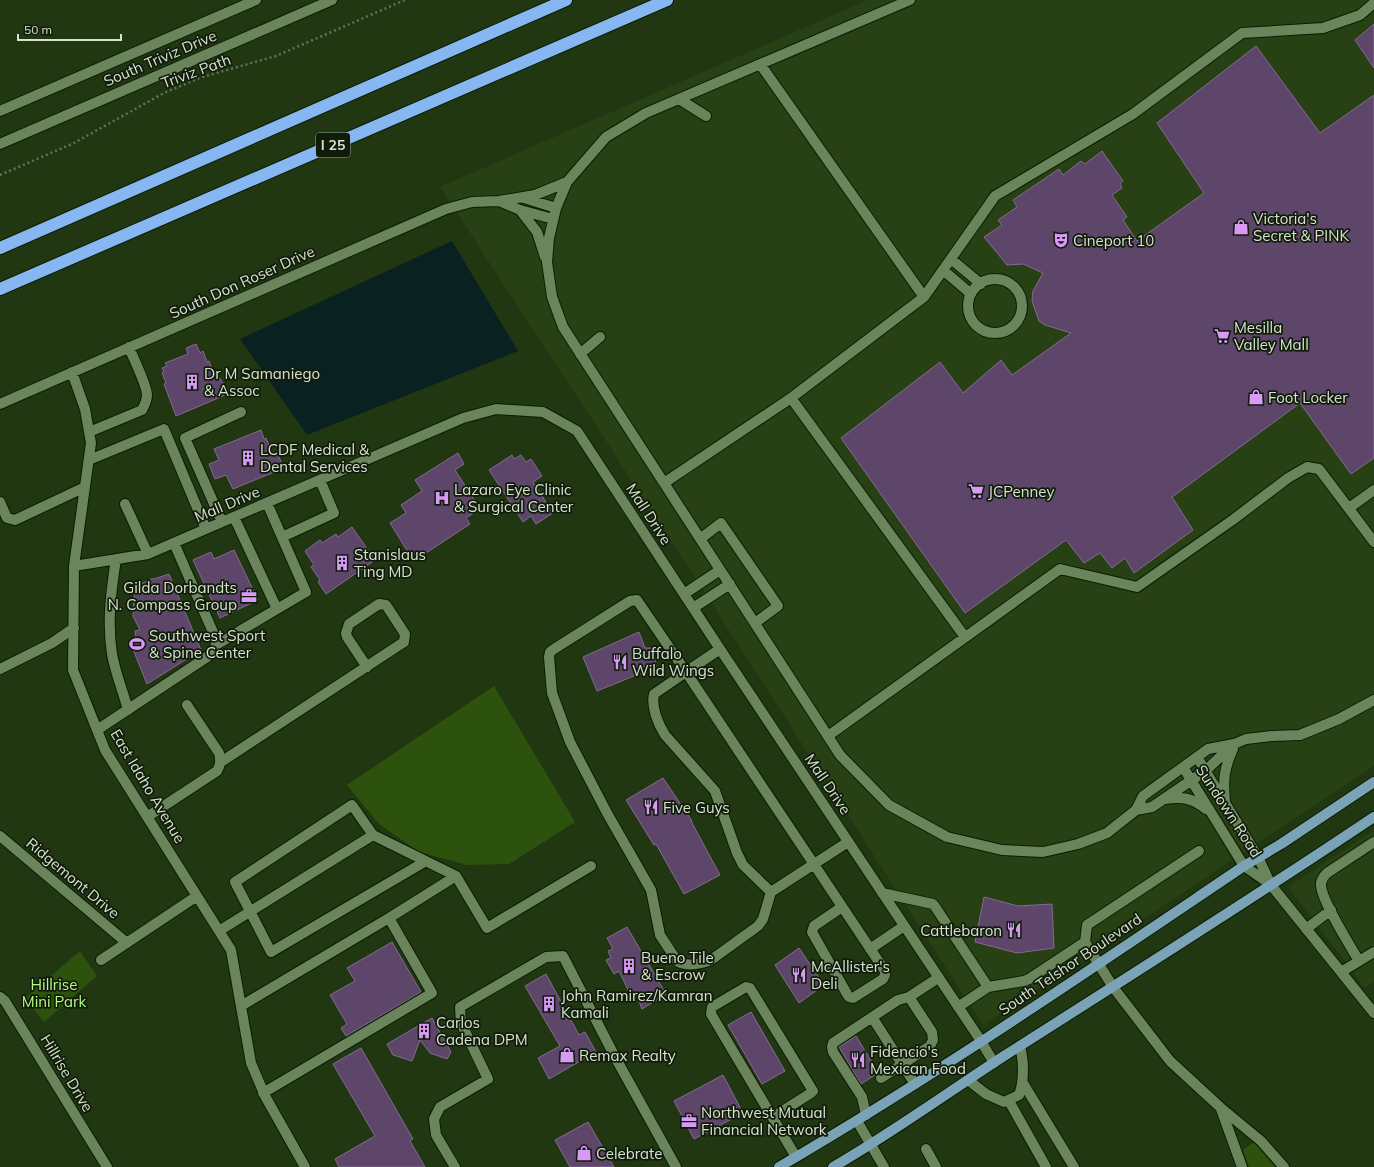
<svg xmlns="http://www.w3.org/2000/svg" width="1374" height="1167" font-family="Mulish,sans-serif">
  <style>
    .built { fill: #274115 }
    .green { fill: #2d520d }
    .water { fill: #0a2121 }
    .building { fill: #5e456a; stroke: #846a91 }
    .lines { fill: none; stroke-linecap: round; stroke-linejoin: round }
    .minor-casing { stroke: #091e00; stroke-width: 12 }
    .major-casing { stroke: #091e00; stroke-width: 12 }
    .highway-casing { stroke: #091e00; stroke-width: 14 }
    .path { stroke: #617555; stroke-width: 2.5; stroke-dasharray: 2 3; stroke-linecap: butt }
    .minor { stroke: #6a845c; stroke-width: 10 }
    .major { stroke: #7ba3b7; stroke-width: 10 }
    .highway { stroke: #87b7f3; stroke-width: 12 }
    .labels { text-anchor: middle; dominant-baseline: central; stroke-width: 3.5; stroke-linejoin: round; paint-order: stroke }
    .shield { fill: #111b0b; stroke: #9aa793; stroke-width: 1 }
    .shield-label { font-size: 14px; font-weight: bold; fill: #d5e3cd }
    .street-label { font-size: 15px; fill: #d5e3cd; stroke: #111b0b }
    .poi-label { font-size: 15px; fill: #d5e3cd; stroke: #111b0b; text-anchor: start }
    .park-label { font-size: 15px; fill: #b1fc81; stroke: #111b0b }
  </style>
  <rect width="100%" height="100%" fill="#213712"/>
  <path class="built" d="M868,0H1374V766L983,1025L693,574L440,187Z
    M1374,830V981L1365,988L1288,887Z"/>
  <path class="green" d="M494,686L575,822L509,864L467,865L419,852L379,824L347,785Z
    M80,951L97,976L44,1022L25,998Z
    M1254,1142L1275,1167H1249L1243,1150Z"/>
  <path class="water" d="M452,241L518,351L307,435L240,339Z"/>
  <path class="building" d="M1374,24V68L1355,40Z
    M1256,46L1320,133L1374,95V458L1351,474L1300,403L1172,497L1193,530L1134,573L1125,558L1112,568L1100,553L1084,563L1066,540L965,613L841,438L940,362L963,393L1001,360L1012,375L1071,333L1045,325L1039,321L1032,301L1033,291L1043,273L1023,264L1007,265L984,237L1002,225L998,220L1017,207L1013,200L1059,169L1063,175L1081,161L1085,164L1102,151L1123,181L1120,184L1122,188L1112,195L1127,217L1123,220L1137,241L1204,193L1157,123Z
    M196,344L200,353L203,351L207,362L209,361L213,372H215L229,391L223,396L176,416L164,384L166,383L162,373L164,371L162,368L167,366L165,363L188,354L186,348Z
    M261,430L264,439L266,438L273,455L277,453L284,468L233,489L226,475L215,479L209,464L219,460L214,449Z
    M458,453L464,464L455,470L480,509L466,518L470,524L420,557L417,553L411,557L390,523L406,513L401,505L422,491L415,480Z
    M512,455L514,459L521,455L526,462L531,459L542,476L533,482L553,513L536,524L531,516L523,522L489,470Z
    M352,527L375,560L326,594L318,582L320,580L311,567L314,565L305,551L320,540L322,543L336,534L338,537Z
    M234,550L258,600L220,618L193,560L211,552L214,559Z
    M169,574L201,650L147,684L130,642L136,639L135,631L140,630L133,616L135,587L151,579H154Z
    M639,632L645,648H653L656,667L597,691L583,657Z
    M663,778L692,821H691L720,875L684,894L656,844L654,845L626,800Z
    M984,897L1018,906L1052,904L1054,948L1017,953L975,942Z
    M627,927L666,994L642,1009L636,994L631,996L619,971L614,974L606,960L611,958L608,951L613,949L607,938Z
    M392,942L421,992L346,1036L341,1028L347,1024L330,995L355,981L347,968Z
    M799,948L824,985L799,1003L775,965Z
    M546,974L579,1035L585,1032L596,1052L549,1079L538,1058L560,1046L525,986Z
    M751,1012L785,1071L762,1084L728,1025Z
    M432,1018L451,1052L447,1059L430,1053L420,1040L412,1061L393,1055L387,1044Z
    M856,1036L878,1072L875,1075L861,1084L839,1047Z
    M361,1048L413,1139L410,1141L425,1167H339L335,1159L375,1136L333,1064Z
    M723,1075L743,1113L694,1139L674,1101Z
    M588,1122L614,1167H570L555,1140Z"/>
  <g class="lines">
    <defs>
      <path id="minor" d="M910,0L646,113L606,137L567,182L556,208L549,238L547,262L552,297L563,327L840,755L889,805L947,837L1002,850L1043,852L1078,844L1107,833L1136,810L1152,807L1205,771L1234,744
        M760,64L924,297
        M679,99L706,116
        M0,111L256,0
        M0,144L332,0
        M524,198L556,208
        M499,201L520,210L553,219
        M520,210L537,232L545,257
        M951,259L981,284
        M943,270L971,294
        M968 306a27 27 0 1 1 54 0a27 27 0 1 1-54 0Z
        M580,354L600,337
        M72,372L85,409L91,443L74,566L73,670L105,750L231,950L251,1063L265,1096L305,1167
        M791,398L965,637
        M0,404L446,209L472,202L499,201L535,195L567,182
        M89,432L142,410C144,406 147,401 147,395C147,385 133,358 129,347
        M89,460L164,429L206,529
        M664,483L791,398L924,297L995,196L1133,114L1242,33L1323,28L1360,15L1374,3
        M0,502L7,518L15,520L85,487
        M267,503L306,592L277,609
        M125,504L148,554
        M1349,508L1374,490
        M222,522L185,438L241,412
        M282,537L334,513L320,480
        M700,539L721,523L778,606L755,623
        M116,559C111,591 107,622 112,654C115,672 123,691 128,710
        M74,566L148,554L463,418L496,409L543,412L577,431L720,649L981,1041L994,1063
        M684,594L720,570
        M693,608L730,584
        M216,645L277,609L234,517
        M720,649L686,672L637,600L630,601L554,649L550,652L549,657L552,693L570,742L607,813L651,890L660,935L677,961C685,967 702,964 711,960L758,926L763,919L771,892L848,842
        M0,669L52,643L74,628
        M97,730L207,657C213,653 217,646 216,639L174,543
        M828,736L1060,569L1137,587L1234,519L1288,478L1307,467L1319,469L1374,542
        M1197,757L1258,857L1271,885L1374,1013
        M221,762L404,642L405,634L386,605L379,604L349,624L346,633L347,637L367,667
        M1183,767L1244,866L1270,884
        M1164,799C1183,797 1191,797 1206,809
        M1225,801C1223,779 1224,769 1233,749
        M1136,810L1143,796L1208,749L1234,744L1246,739L1272,736L1300,735L1339,719L1374,700
        M147,817L217,771C221,765 221,760 219,753L187,705
        M373,835L352,805L235,882L271,952L426,861
        M0,836L127,943
        M771,892L743,865L737,853L715,791L665,735C658,724 651,707 654,694L686,672L885,971V975L883,979L853,998L849,997L847,994L812,932L814,926L842,907
        M882,893L933,904L936,908L988,987
        M389,918L456,876L487,928L591,866
        M1306,929L1331,910
        M219,931L373,835L456,876
        M1085,942L1087,925L1199,851
        M870,949L904,926
        M101,960L197,896
        M1359,961C1351,947 1319,897 1321,883C1322,878 1324,876 1327,873L1374,842
        M1341,972L1374,952
        M0,997L5,1001L107,1167
        M241,1006L389,918L432,993L263,1093
        M958,1007L988,987L1024,981L1029,979L1085,942L1113,987L1170,1061L1221,1108L1261,1141L1284,1167
        M872,1017L915,1084
        M881,1078L930,1046L933,1040L932,1032L909,997
        M968,1080L986,1094L1004,1102L1019,1095C1025,1078 1024,1063 1020,1046
        M1023,1083L1074,1167
        M1009,1101L1046,1167
        M1221,1109L1242,1167
        M866,1115L862,1097L833,1052L832,1047L833,1043L898,1000L909,997L938,978
        M773,1117L811,1093L813,1091L750,988L746,987L712,1007L711,1014L796,1157
        M857,1121L884,1167
        M926,1149L936,1167
        M455,1167L436,1135L434,1119L440,1107L488,1079L461,1023L460,1007L546,957L563,956L614,1055L676,1167"/>
      <path id="major" d="M779,1167C938,1074 1091,969 1244,866L1281,844L1374,782
        M833,1167C892,1133 947,1093 1004,1056C1128,977 1252,899 1374,817"/>
      <path id="highway" d="M0,248L566,0
        M0,289L667,0"/>
    </defs>
    <use href="#minor" class="minor-casing"/>
    <use href="#major" class="major-casing"/>
    <use href="#highway" class="highway-casing"/>
    <path class="path" d="M0,175L74,143L164,93L199,78L276,56L405,0"/>
    <use href="#minor" class="minor"/>
    <use href="#major" class="major"/>
    <use href="#highway" class="highway"/>
  </g>
  <defs>
    <symbol id="shop-bare" viewBox="-9 -9 18 18"><path d="M-5-2.5h2.3a2.7 3.5 0 0 1 5.4 0H5L5.5 6h-11ZM-1.5-2.5h3a1.5 2.3 0 0 0-3 0Z" fill="#d99af7" stroke="#111b0b" stroke-width="2.5" paint-order="stroke"/></symbol>
    <symbol id="theatre-bare" viewBox="-9 -9 18 18"><path d="M-5-5.5Q0-4 5-5.5V0Q5 5 0 6Q-5 5-5 0ZM-3.3-2.5H-1v1.5H-3.3ZM1-2.5H3.3v1.5H1ZM-2.8 1Q0 5.5 2.8 1Z" fill="#d99af7" stroke="#111b0b" stroke-width="2.5" paint-order="stroke"/></symbol>
    <symbol id="supermarket-bare" viewBox="-9 -9 18 18"><path d="M-6-5.5h2.5l.6 2H6L4.5 2H-2.5L-4.4-4H-6ZM-1.5 3.2a1.3 1.3 0 1 0 .1 0ZM3 3.2a1.3 1.3 0 1 0 .1 0Z" fill="#d99af7" stroke="#111b0b" stroke-width="2.5" paint-order="stroke"/></symbol>
    <symbol id="building-bare" viewBox="-9 -9 18 18"><path d="M-4-6H4V6H1V3H-1V6H-4ZM-2.5-4.3h1.7v1.8h-1.7ZM.8-4.3h1.7v1.8H.8ZM-2.5-1h1.7V.8h-1.7ZM.8-1h1.7V.8H.8Z" fill="#d99af7" stroke="#111b0b" stroke-width="2.5" paint-order="stroke"/></symbol>
    <symbol id="hospital-bare" viewBox="-9 -9 18 18"><path d="M-5-5h3v3.5h4V-5h3V5h-3V1.5h-4V5h-3Z" fill="#d99af7" stroke="#111b0b" stroke-width="2.5" paint-order="stroke"/></symbol>
    <symbol id="office-bare" viewBox="-9 -9 18 18"><path d="M-6-3h4V-5.5h4V-3h4V5H-6ZM-1-4.5V-3h2v-1.5ZM-6 0V1H6V0Z" fill="#d99af7" stroke="#111b0b" stroke-width="2.5" paint-order="stroke"/></symbol>
    <symbol id="stadium-bare" viewBox="-9 -9 18 18"><path d="M0-5a6.5 5 0 1 0 0 10a6.5 5 0 1 0 0-10ZM-3.5-1.8h7v3.6h-7Z" fill="#d99af7" stroke="#111b0b" stroke-width="2.5" paint-order="stroke"/></symbol>
    <symbol id="restaurant-bare" viewBox="-9 -9 18 18"><path d="M-5-6h1v4h1v-4h1v4h1v-4h1v5L-1.5 .5V6h-2V.5L-5-1ZM5-6V6H3V1.5H1.5Q1.5-4 5-6Z" fill="#d99af7" stroke="#111b0b" stroke-width="2.5" paint-order="stroke"/></symbol>
  </defs>
  <g fill-rule="evenodd">
    <use href="#shop-bare" x="1230" y="216" width="22" height="22"/>
    <use href="#theatre-bare" x="1050" y="229" width="22" height="22"/>
    <use href="#supermarket-bare" x="1211" y="325" width="22" height="22"/>
    <use href="#building-bare" x="181" y="371" width="22" height="22"/>
    <use href="#shop-bare" x="1245" y="386" width="22" height="22"/>
    <use href="#building-bare" x="237" y="447" width="22" height="22"/>
    <use href="#supermarket-bare" x="965" y="480" width="22" height="22"/>
    <use href="#hospital-bare" x="431" y="487" width="22" height="22"/>
    <use href="#building-bare" x="331" y="552" width="22" height="22"/>
    <use href="#office-bare" x="238" y="585" width="22" height="22"/>
    <use href="#stadium-bare" x="126" y="633" width="22" height="22"/>
    <use href="#restaurant-bare" x="609" y="651" width="22" height="22"/>
    <use href="#restaurant-bare" x="640" y="796" width="22" height="22"/>
    <use href="#restaurant-bare" x="1003" y="919" width="22" height="22"/>
    <use href="#building-bare" x="618" y="955" width="22" height="22"/>
    <use href="#restaurant-bare" x="788" y="964" width="22" height="22"/>
    <use href="#building-bare" x="538" y="993" width="22" height="22"/>
    <use href="#building-bare" x="413" y="1020" width="22" height="22"/>
    <use href="#shop-bare" x="556" y="1044" width="22" height="22"/>
    <use href="#restaurant-bare" x="847" y="1049" width="22" height="22"/>
    <use href="#office-bare" x="678" y="1110" width="22" height="22"/>
    <use href="#shop-bare" x="573" y="1142" width="22" height="22"/>
  </g>
  <g class="labels">
    <rect class="shield" x="316" y="133" width="34" height="24" rx="3"/>
    <g class="shield-label">
      <text x="333" y="145">I 25</text>
    </g>
    <g class="street-label">
      <text transform="translate(160 58) rotate(-23)">South Triviz Drive</text>
      <text transform="translate(196 71) rotate(-20)">Triviz Path</text>
      <text transform="translate(242 282) rotate(-24)">South Don Roser Drive</text>
      <text transform="translate(227 504) rotate(-23)">Mall Drive</text>
      <text transform="translate(649 514) rotate(57)">Mall Drive</text>
      <text transform="translate(828 784) rotate(56)">Mall Drive</text>
      <text transform="translate(148 786) rotate(59)">East Idaho Avenue</text>
      <text transform="translate(1229 811) rotate(57)">Sundown Road</text>
      <text transform="translate(73 878) rotate(40)">Ridgemont Drive</text>
      <text transform="translate(1070 964) rotate(-34)">South Telshor Boulevard</text>
      <text transform="translate(67 1073) rotate(59)">Hillrise Drive</text>
    </g>
    <g class="poi-label">
      <text x="1253" y="218">Victoria's<tspan x="1253" dy="17">Secret &amp; PINK</tspan></text>
      <text x="1073" y="240">Cineport 10</text>
      <text x="1234" y="327">Mesilla<tspan x="1234" dy="17">Valley Mall</tspan></text>
      <text x="204" y="373">Dr M Samaniego<tspan x="204" dy="17">&amp; Assoc</tspan></text>
      <text x="1268" y="397">Foot Locker</text>
      <text x="260" y="449">LCDF Medical &amp;<tspan x="260" dy="17">Dental Services</tspan></text>
      <text x="454" y="489">Lazaro Eye Clinic<tspan x="454" dy="17">&amp; Surgical Center</tspan></text>
      <text x="988" y="491">JCPenney</text>
      <text x="354" y="554">Stanislaus<tspan x="354" dy="17">Ting MD</tspan></text>
      <text x="237" y="587" text-anchor="end">Gilda Dorbandts<tspan x="237" dy="17">N. Compass Group</tspan></text>
      <text x="149" y="635">Southwest Sport<tspan x="149" dy="17">&amp; Spine Center</tspan></text>
      <text x="632" y="653">Buffalo<tspan x="632" dy="17">Wild Wings</tspan></text>
      <text x="663" y="807">Five Guys</text>
      <text x="1002" y="930" text-anchor="end">Cattlebaron</text>
      <text x="641" y="957">Bueno Tile<tspan x="641" dy="17">&amp; Escrow</tspan></text>
      <text x="811" y="966">McAllister's<tspan x="811" dy="17">Deli</tspan></text>
      <text x="561" y="995">John Ramirez/Kamran<tspan x="561" dy="17">Kamali</tspan></text>
      <text x="436" y="1022">Carlos<tspan x="436" dy="17">Cadena DPM</tspan></text>
      <text x="870" y="1051">Fidencio's<tspan x="870" dy="17">Mexican Food</tspan></text>
      <text x="579" y="1055">Remax Realty</text>
      <text x="701" y="1112">Northwest Mutual<tspan x="701" dy="17">Financial Network</tspan></text>
      <text x="596" y="1153">Celebrate</text>
    </g>
    <g class="park-label">
      <text x="54" y="984">Hillrise<tspan x="54" dy="17">Mini Park</tspan></text>
    </g>
  </g>
  <path d="M18 34v6h103v-6" fill="none" stroke="#d5e3cd" stroke-width="2"/>
  <text x="24" y="34" font-size="12" fill="#d5e3cd" stroke="#111b0b" stroke-width="3" paint-order="stroke">50 m</text>
</svg>
